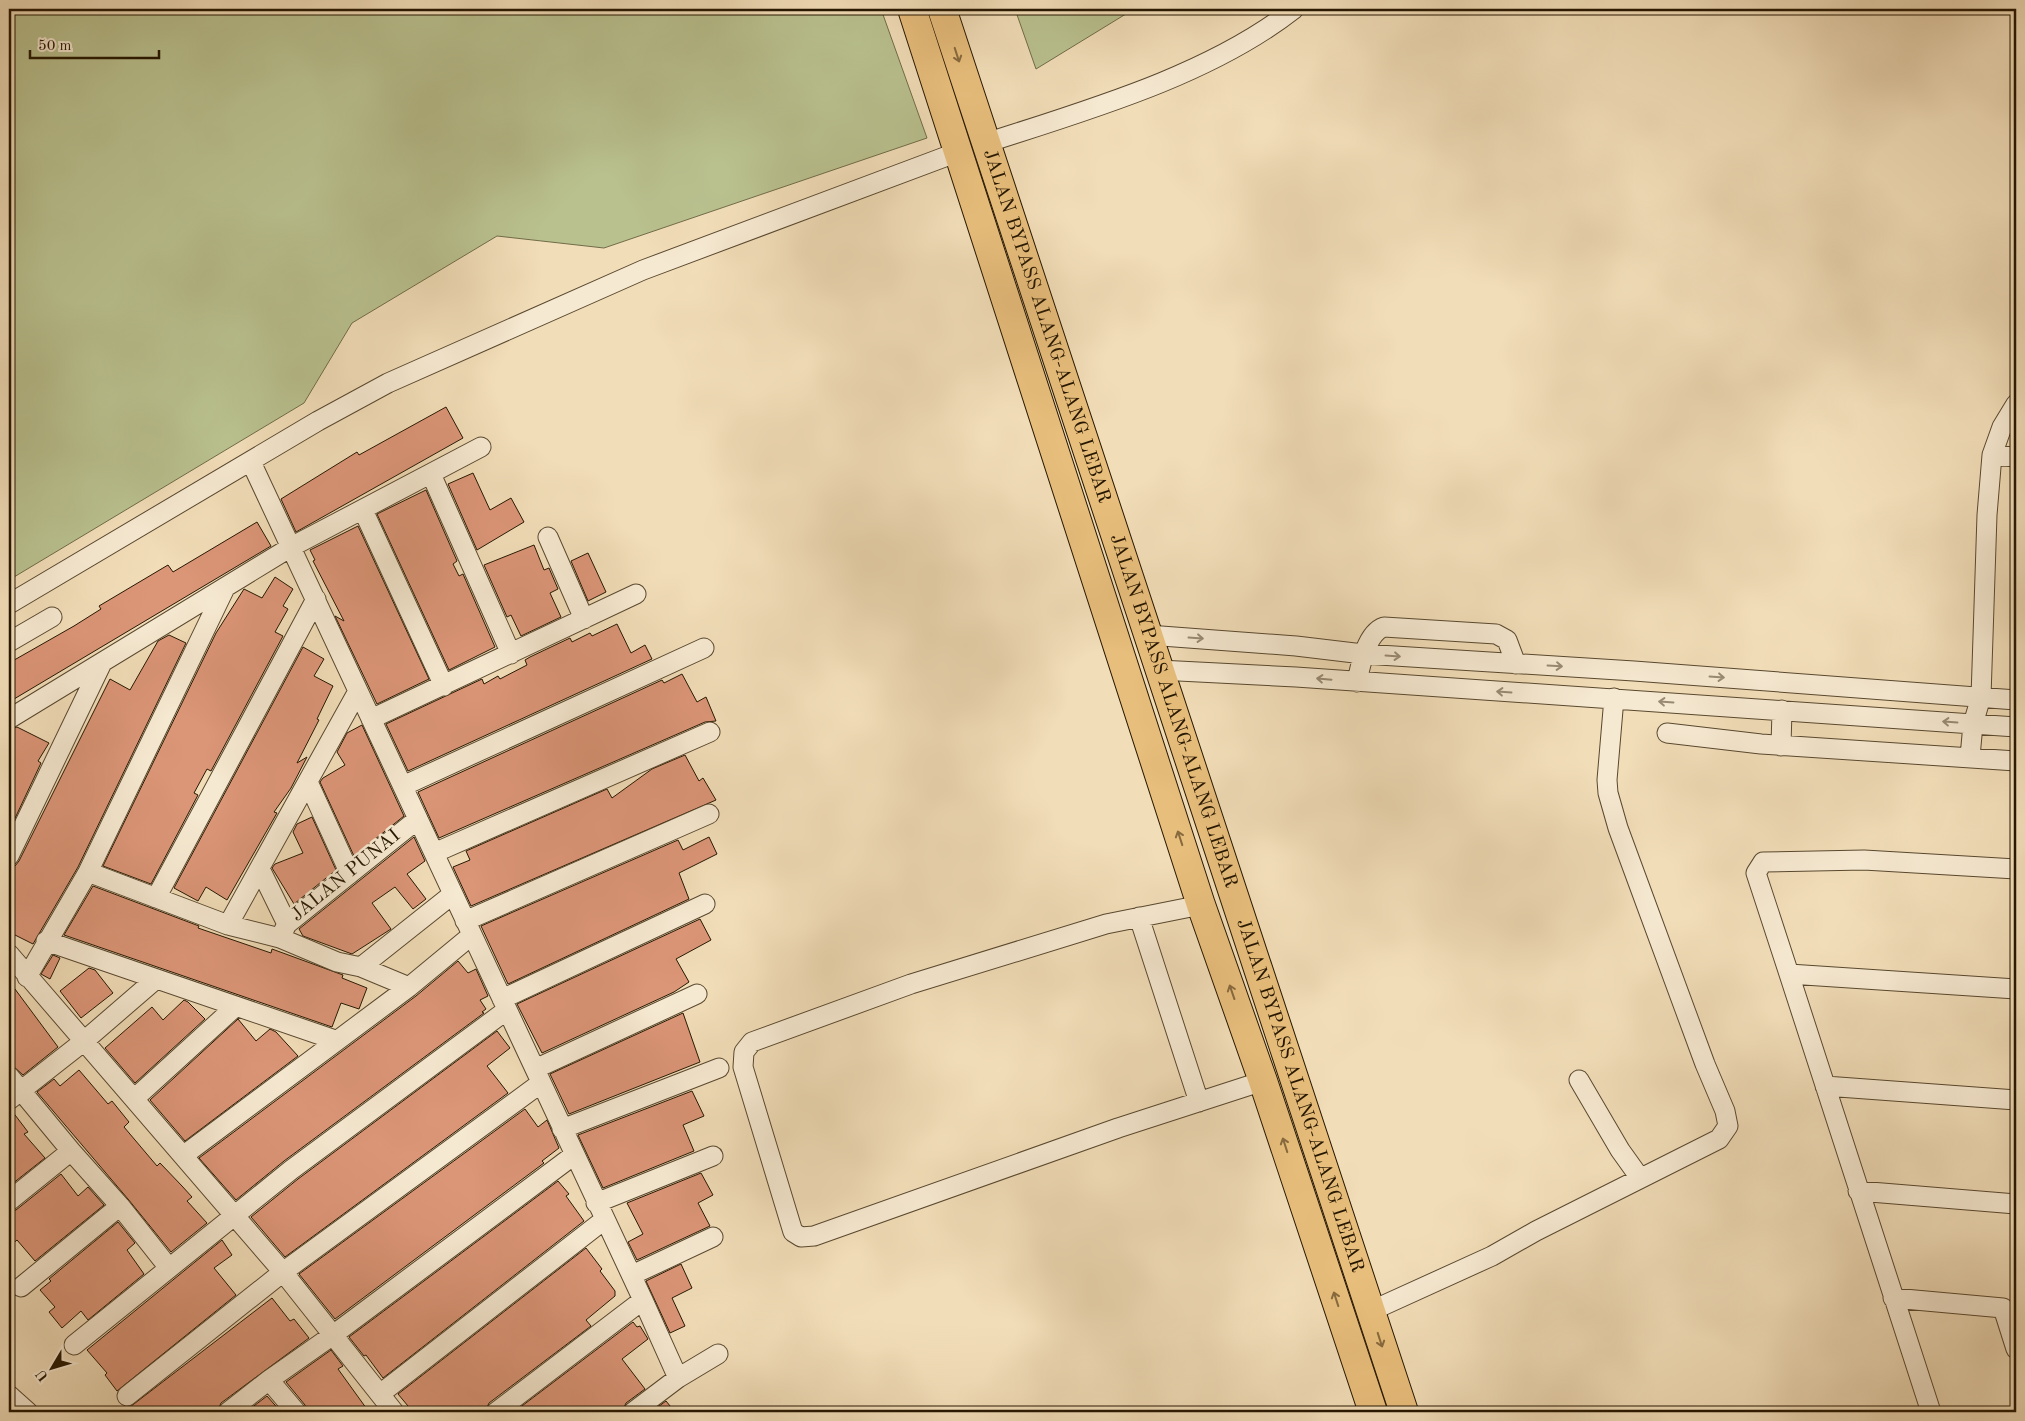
<svg xmlns="http://www.w3.org/2000/svg" width="2025" height="1421" font-family="'Old Standard TT',serif">
  <style>
    .green { fill: #b9c18f; stroke: #706c48 }
    .building { fill: #db9577; stroke: #261701 }
    .lines { fill: none; stroke-linecap: round; stroke-linejoin: round }
    .minor-casing { stroke: #59482f; stroke-width: 21 }
    .highway-casing { stroke: #261701; stroke-width: 30 }
    .minor { stroke: #f6e9d1; stroke-width: 19 }
    .highway { stroke: #e8be7c; stroke-width: 28 }
    .oneway { stroke: #876a3e }
    .oneway2 { stroke: #988a73 }
    .labels { text-anchor: middle; dominant-baseline: central; stroke-width: 5; stroke-linejoin: round; paint-order: stroke }
    .street-label { font-size: 19px; fill: #261701; stroke: #f6e9d1 }
  </style>
  <rect width="100%" height="100%" fill="#f1ddb8"/>
  <filter id="stains"><feTurbulence type="fractalNoise" baseFrequency=".004" numOctaves="4"/><feColorMatrix values="0 0 0 0 .2 0 0 0 0 .09 0 0 0 0 .02 0 0 0 .5 -.17"/></filter>
  <radialGradient id="worn" r=".72"><stop offset=".6" stop-color="#630" stop-opacity="0"/><stop offset="1" stop-color="#630" stop-opacity=".3"/></radialGradient>
  <path class="green" d="M9,9H881L927,138L604,248L497,236L352,323L304,403L9,580Z
    M1015,9H1134L1036,69Z"/>
  <path class="building" d="M446,407L463,438L296,532L281,499L357,452L359,455Z
    M473,473L490,510L511,498L524,522L477,550L448,484Z
    M426,490L457,561L453,564L459,576L463,574L495,647L449,670L377,514Z
    M257,522L271,546L9,702V663L74,626L101,609L99,606L168,565L173,572Z
    M358,526L429,679L377,704L335,616L344,621L313,561L315,560L310,550Z
    M534,545L544,570L549,568L558,589L550,593L561,617L521,636L511,615L507,617L484,565Z
    M588,553L606,592L588,601L571,561Z
    M275,577L293,589L283,606L288,609L275,632L283,636L211,771L207,769L194,793L198,795L151,884L103,866L216,633L244,589L262,598Z
    M617,624L631,653L645,645L652,659L408,771L386,724L482,679L484,684L498,676L500,679L527,665L525,660L530,657L570,638L572,642L590,633L592,636Z
    M169,635L186,643L78,867L33,944L9,932V867L15,866L19,861L110,679L130,690L158,641Z
    M303,647L324,659L314,676L333,686L317,719L319,720L297,763L307,757L291,788L274,812L277,813L227,900L206,887L198,901L174,888Z
    M682,674L697,702L706,697L716,721L705,722L439,838L418,792L662,680L664,683Z
    M362,725L404,816L354,856L320,782L323,778L345,765L337,752L347,733Z
    M17,727L49,743L38,761L41,763L9,831V730Z
    M685,755L699,781L703,778L716,800L471,906L453,867L470,860L466,851L607,789L612,798L652,769Z
    M312,817L336,870L294,904L272,868L275,864L303,853L293,832L297,824Z
    M414,837L425,861L407,874L426,899L413,909L395,887L372,903L391,929L352,954L303,936L299,929Z
    M709,837L717,854L679,873L689,899L508,984L481,926L678,840L683,850Z
    M93,886L199,926L198,928L271,953L272,949L343,975L342,978L367,988L359,1009L341,1003L332,1027L64,935Z
    M700,919L711,940L676,959L689,982L674,992L542,1053L517,1004Z
    M53,955L60,958L50,979L41,974Z
    M458,961L468,973L476,969L488,996L480,1000L486,1009L482,1012L484,1013L284,1161L236,1200L199,1158L416,996Z
    M89,968L95,970L113,993L81,1018L60,991Z
    M9,981L58,1047L23,1075L13,1066L9,1065Z
    M184,1000L188,1002L205,1019L135,1083L105,1048L152,1007L163,1020Z
    M683,1013L700,1062L569,1114L550,1074Z
    M238,1019L256,1041L270,1029L276,1032L298,1056L185,1141L150,1100Z
    M497,1031L510,1048L487,1066L508,1093L285,1257L251,1217L298,1179Z
    M79,1070L108,1104L112,1101L129,1122L124,1127L157,1166L160,1163L182,1186L192,1197L187,1201L207,1223L171,1252L128,1199L37,1092L54,1079L60,1086Z
    M692,1091L704,1116L683,1125L694,1151L603,1188L578,1135Z
    M525,1109L538,1127L547,1120L559,1148L542,1161L544,1163L335,1319L299,1274Z
    M9,1111H12L28,1132L24,1134L45,1158L12,1184L9,1180Z
    M701,1173L713,1195L698,1203L710,1226L637,1260L628,1242L643,1234L627,1203Z
    M61,1174L78,1196L88,1187L104,1205L35,1261L17,1240L9,1247V1212L16,1210Z
    M558,1181L569,1194L566,1196L584,1221L383,1378L366,1355L364,1356L349,1337Z
    M118,1222L135,1243L127,1250L144,1274L88,1320L81,1311L62,1328L49,1312L55,1307L40,1290L51,1281L49,1279Z
    M222,1240L232,1255L214,1268L236,1295L117,1391L105,1375L107,1373L87,1350Z
    M586,1248L602,1269L600,1271L615,1291V1296L586,1320L591,1326L489,1403L485,1412H413L398,1394Z
    M681,1264L692,1288L672,1298L685,1326L670,1333L646,1281Z
    M272,1298L290,1321L294,1319L309,1338L221,1403L217,1412H134L130,1407Z
    M633,1322L637,1327L640,1326L648,1339L622,1359L645,1389L626,1403L622,1412H514Z
    M331,1350L343,1366L338,1369L369,1412H307L305,1405L286,1382Z
    M267,1396L281,1412H246Z
    M666,1401L675,1412H651Z"/>
  <g class="lines">
    <defs>
      <path id="minor" d="M986,143C1088,110 1210,75 1294,9
        M1992,455L2016,457
        M251,462L643,1300L678,1378
        M431,474L511,654
        M363,510L444,686
        M548,537L584,619
        M9,604L318,421L388,383L643,270L958,152
        M1148,635L1296,646L1363,654L1634,671L2016,700
        M9,642L52,617
        M1159,670L1296,677L2016,727
        M1357,682C1360,667 1366,633 1384,627L1496,634L1507,640L1516,664
        M9,719L291,547L481,447
        M371,719L636,594
        M1667,733L1761,744L2016,761
        M1781,746L1782,710
        M1970,757L1973,724L1981,697L1987,515L1992,455L2002,427L2016,404
        M308,782L350,874
        M403,786L704,648
        M434,853L710,732
        M9,856L101,665
        M260,869L287,924
        M88,872L228,925L280,938L337,962L361,967L409,987
        M156,898L316,599
        M1201,905L1106,924L911,984L752,1042L744,1052L743,1067L793,1232L801,1237L814,1236L1118,1128L1263,1081
        M1139,917L1199,1102
        M465,921L709,814
        M228,925L358,691
        M280,938L287,924L418,819
        M46,941L335,1040
        M9,954L283,1272L394,1412
        M361,967L453,894
        M1789,974L1756,873L1763,862L1864,860L2016,869
        M27,977L88,872L225,588
        M502,999L705,904
        M535,1069L697,994
        M9,1076L71,1151L120,1206L169,1268
        M1579,1080L1620,1150L1640,1178
        M1825,1086L2016,1100
        M134,1099L235,1007
        M9,1100L83,1042L156,979
        M562,1129L719,1068
        M184,1155L409,987L472,935
        M1858,1191L2016,1204
        M9,1201L71,1151
        M596,1203L713,1156
        M632,1275L713,1237
        M21,1287L120,1206
        M1893,1298L2003,1308L2016,1349
        M1371,1311L1492,1256L1536,1231L1719,1139L1728,1126L1725,1111L1705,1064L1618,828L1608,793L1607,780L1614,698
        M74,1345L291,1170L507,1010
        M269,1380L296,1412
        M380,1394L604,1220
        M9,1395L28,1412
        M127,1396L283,1272L541,1083
        M228,1412L269,1380L333,1335L574,1155
        M496,1412L643,1300
        M633,1412L678,1378L718,1354
        M1931,1412L1789,974L2016,989"/>
      <g id="highway">
        <path d="M912,9L1201,905L1263,1081L1373,1412"/>
        <path id="s1" d="M942,9L1404,1412"/>
      </g>
    </defs>
    <use href="#minor" class="minor-casing"/>
    <use href="#highway" class="highway-casing"/>
    <use href="#minor" class="minor"/>
    <use href="#highway" class="highway"/>
  </g>
  <defs><path id="oneway-shaft" d="M-6 0H5M1.5-3L5.5 0L1.5 3" fill="none" stroke-width="1.6" stroke-linecap="round" stroke-linejoin="round" transform="scale(1.25)"/></defs>
  <g class="oneway">
    <use href="#oneway-shaft" transform="translate(957 55) rotate(72)"/>
    <use href="#oneway-shaft" transform="translate(1180 838) rotate(-108)"/>
    <use href="#oneway-shaft" transform="translate(1232 992) rotate(-109)"/>
    <use href="#oneway-shaft" transform="translate(1285 1145) rotate(-108)"/>
    <use href="#oneway-shaft" transform="translate(1336 1299) rotate(-108)"/>
    <use href="#oneway-shaft" transform="translate(1380 1340) rotate(72)"/>
  </g>
  <g class="oneway2">
    <use href="#oneway-shaft" transform="translate(1196 638) rotate(4)"/>
    <use href="#oneway-shaft" transform="translate(1393 656) rotate(4)"/>
    <use href="#oneway-shaft" transform="translate(1555 666) rotate(3)"/>
    <use href="#oneway-shaft" transform="translate(1717 677) rotate(4)"/>
    <use href="#oneway-shaft" transform="translate(1324 679) rotate(-175)"/>
    <use href="#oneway-shaft" transform="translate(1504 692) rotate(-176)"/>
    <use href="#oneway-shaft" transform="translate(1666 702) rotate(-176)"/>
    <use href="#oneway-shaft" transform="translate(1950 722) rotate(-176)"/>
  </g>
  <g class="labels">
    <g class="street-label">
      <text stroke="none"><textPath href="#s1" startOffset="334">JALAN BYPASS ALANG-ALANG LEBAR</textPath></text>
      <text stroke="none"><textPath href="#s1" startOffset="739">JALAN BYPASS ALANG-ALANG LEBAR</textPath></text>
      <text transform="translate(346 876) rotate(-39)">JALAN PUNAI</text>
      <text stroke="none"><textPath href="#s1" startOffset="1144">JALAN BYPASS ALANG-ALANG LEBAR</textPath></text>
    </g>
  </g>
  <rect width="2025" height="1421" fill="none" stroke="#f1ddb8" stroke-width="30"/>
  <rect x="10" y="10" width="2005" height="1401" fill="none" stroke="#261701" stroke-width="2.5"/>
  <rect x="15" y="15" width="1995" height="1391" fill="none" stroke="#261701"/>
  <g transform="translate(52 1368) rotate(232)" stroke="#f6e9d1" stroke-width="4" paint-order="stroke">
  <path d="M0-4L9 19L0 12L-9 19Z" fill="#261701"/>
  <text y="-8" font-size="14" font-weight="bold" text-anchor="middle" fill="#261701">U</text>
  </g>
  <path d="M30 50v8h129v-8" fill="none" stroke="#261701" stroke-width="2.5"/>
  <text x="38" y="50" font-size="15" fill="#261701" stroke="#f6e9d1" stroke-width="4" paint-order="stroke">50 m</text>
  <rect width="100%" height="100%" filter="url(#stains)"/>
  <rect width="100%" height="100%" fill="url(#worn)"/>
</svg>
